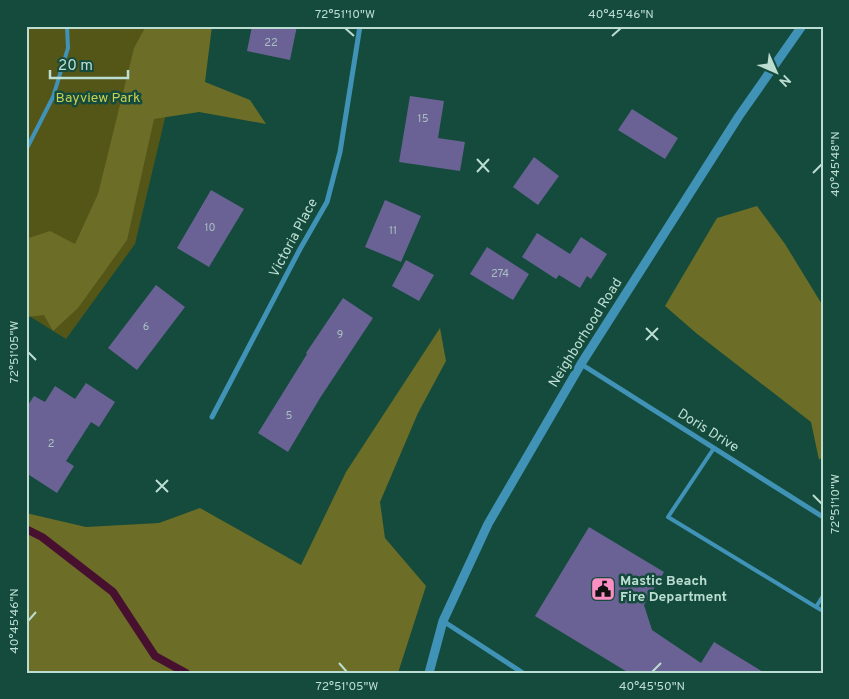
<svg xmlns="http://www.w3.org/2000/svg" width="849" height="699" font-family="Overpass,sans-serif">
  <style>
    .green { fill: #545618 }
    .forest { fill: #6c6d27 }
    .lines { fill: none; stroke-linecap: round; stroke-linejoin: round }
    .stream { stroke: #48102f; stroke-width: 8 }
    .building { fill: #6a6294 }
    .service { stroke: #4092b7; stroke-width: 4 }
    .minor { stroke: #4092b7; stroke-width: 5 }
    .tertiary { stroke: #4092b7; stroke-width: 9 }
    .ticks { fill: none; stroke: #bcddd1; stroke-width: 2 }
    .labels { text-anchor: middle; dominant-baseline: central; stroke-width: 5; stroke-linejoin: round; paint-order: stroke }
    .number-label { font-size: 11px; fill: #a8bec2 }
    .park-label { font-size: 14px; fill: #ccd052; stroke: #144b3c }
    .street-label { font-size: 14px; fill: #bcddd1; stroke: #144b3c }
    .poi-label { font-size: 14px; font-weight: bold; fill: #bcddd1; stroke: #144b3c; text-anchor: start }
    .neatline { fill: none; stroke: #bcddd1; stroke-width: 2 }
    .ticks-label { font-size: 12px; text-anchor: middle; fill: #bcddd1 }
  </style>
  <rect width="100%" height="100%" fill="#144b3c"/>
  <path class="green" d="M26,26H187L135,244L66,339L26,314Z"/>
  <path class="forest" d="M146,26H212L205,82L250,100L266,124L199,112L154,119L127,240L78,308L53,331L44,315L26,317V239L50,231L75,244L98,194L134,48Z
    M757,206L785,244L823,306V456L819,460L811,422L696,333L665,306L717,218Z
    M440,328L446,361L418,413L380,502L385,538L426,586L398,673H26V513L86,527L159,523L200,508L301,565L346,472Z"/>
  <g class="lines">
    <path class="stream" d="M26,529L42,537L113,592L155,656L186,673"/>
  </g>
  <path class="building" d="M252,26H297L290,60L247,51Z
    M410,96L444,101L438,138L465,142L460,171L399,162Z
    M632,109L678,138L665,159L618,130Z
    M534,157L559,176L538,205L513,187Z
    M211,190L244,209L209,267L177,248Z
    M385,200L421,216L401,262L365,247Z
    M537,233L570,254L581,237L607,254L591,279L587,276L580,288L559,275L556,279L522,257Z
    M487,247L529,274L513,300L470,274Z
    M406,260L434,275L419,301L392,286Z
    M156,285L185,307L137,370L108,348Z
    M343,298L373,318L320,398L288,452L258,433L307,354L306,353Z
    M86,383L115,402L99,427L91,422L66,461L74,466L57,493L26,473V408L34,396L45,402L55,386L75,399Z
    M589,527L664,572L644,605L652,630L701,663L714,642L765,673H629L535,616Z"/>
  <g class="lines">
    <path class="service" d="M26,150L53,97L68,48L67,26
      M714,448L668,517L816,607L823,596
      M816,607L823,611"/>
    <path class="minor" d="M581,364L823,517
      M212,417L300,249L327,202L340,152L360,26
      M443,621L523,673"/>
    <path class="tertiary" d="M429,673L443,621L488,524L581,364L739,116L802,26"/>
  </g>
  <path class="ticks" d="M345,28L354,36M612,36L621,28M477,159L489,172M477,172L489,159M813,173L822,164M646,328L658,340M646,340L658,328M28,352L36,360M156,480L168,492M156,492L168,480M813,495L822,504M28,621L36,612M339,663L347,672M652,672L661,663"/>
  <defs>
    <symbol id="civic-square" viewBox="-11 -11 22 22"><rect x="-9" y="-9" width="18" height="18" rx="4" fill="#fb8fc3" stroke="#144b3c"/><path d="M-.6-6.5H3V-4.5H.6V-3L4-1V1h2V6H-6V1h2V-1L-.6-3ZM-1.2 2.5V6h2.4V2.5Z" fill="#111"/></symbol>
  </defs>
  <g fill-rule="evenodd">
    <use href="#civic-square" x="589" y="575" width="28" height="28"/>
  </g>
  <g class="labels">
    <g class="number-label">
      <text x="271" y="43">22</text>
      <text x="423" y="119">15</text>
      <text x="210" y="228">10</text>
      <text x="393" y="231">11</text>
      <text x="500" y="274">274</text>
      <text x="146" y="327">6</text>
      <text x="340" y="335">9</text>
      <text x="289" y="416">5</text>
      <text x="51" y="444">2</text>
    </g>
    <g class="park-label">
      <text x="98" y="98">Bayview Park</text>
    </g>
    <g class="street-label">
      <text transform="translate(294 238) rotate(-62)">Victoria Place</text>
      <text transform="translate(586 333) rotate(-58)">Neighborhood Road</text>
      <text transform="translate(708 431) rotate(32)">Doris Drive</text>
    </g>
    <g class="poi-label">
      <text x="620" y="581">Mastic Beach<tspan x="620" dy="16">Fire Department</tspan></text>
    </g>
  </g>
  <rect width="849" height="699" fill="none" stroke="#144b3c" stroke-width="55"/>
  <g transform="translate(776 72) rotate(135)" stroke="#144b3c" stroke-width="4" paint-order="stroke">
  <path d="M0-4L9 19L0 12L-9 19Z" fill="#bcddd1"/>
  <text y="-8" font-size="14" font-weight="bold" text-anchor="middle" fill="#bcddd1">N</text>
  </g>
  <path d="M50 70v8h78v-8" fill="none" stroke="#bcddd1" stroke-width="2.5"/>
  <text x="58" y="70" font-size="15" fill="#bcddd1" stroke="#144b3c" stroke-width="4" paint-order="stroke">20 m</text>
  <rect x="28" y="28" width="794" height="644" class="neatline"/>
  <g class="ticks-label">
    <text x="345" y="18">72°51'10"W</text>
    <text x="621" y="18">40°45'46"N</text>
    <text transform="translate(835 164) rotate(-90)" y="4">40°45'48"N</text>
    <text transform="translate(14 352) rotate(-90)" y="4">72°51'05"W</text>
    <text transform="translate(835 504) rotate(-90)" y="4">72°51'10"W</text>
    <text transform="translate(14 621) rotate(-90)" y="4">40°45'46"N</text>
    <text x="347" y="690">72°51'05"W</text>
    <text x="652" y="690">40°45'50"N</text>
  </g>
</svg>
